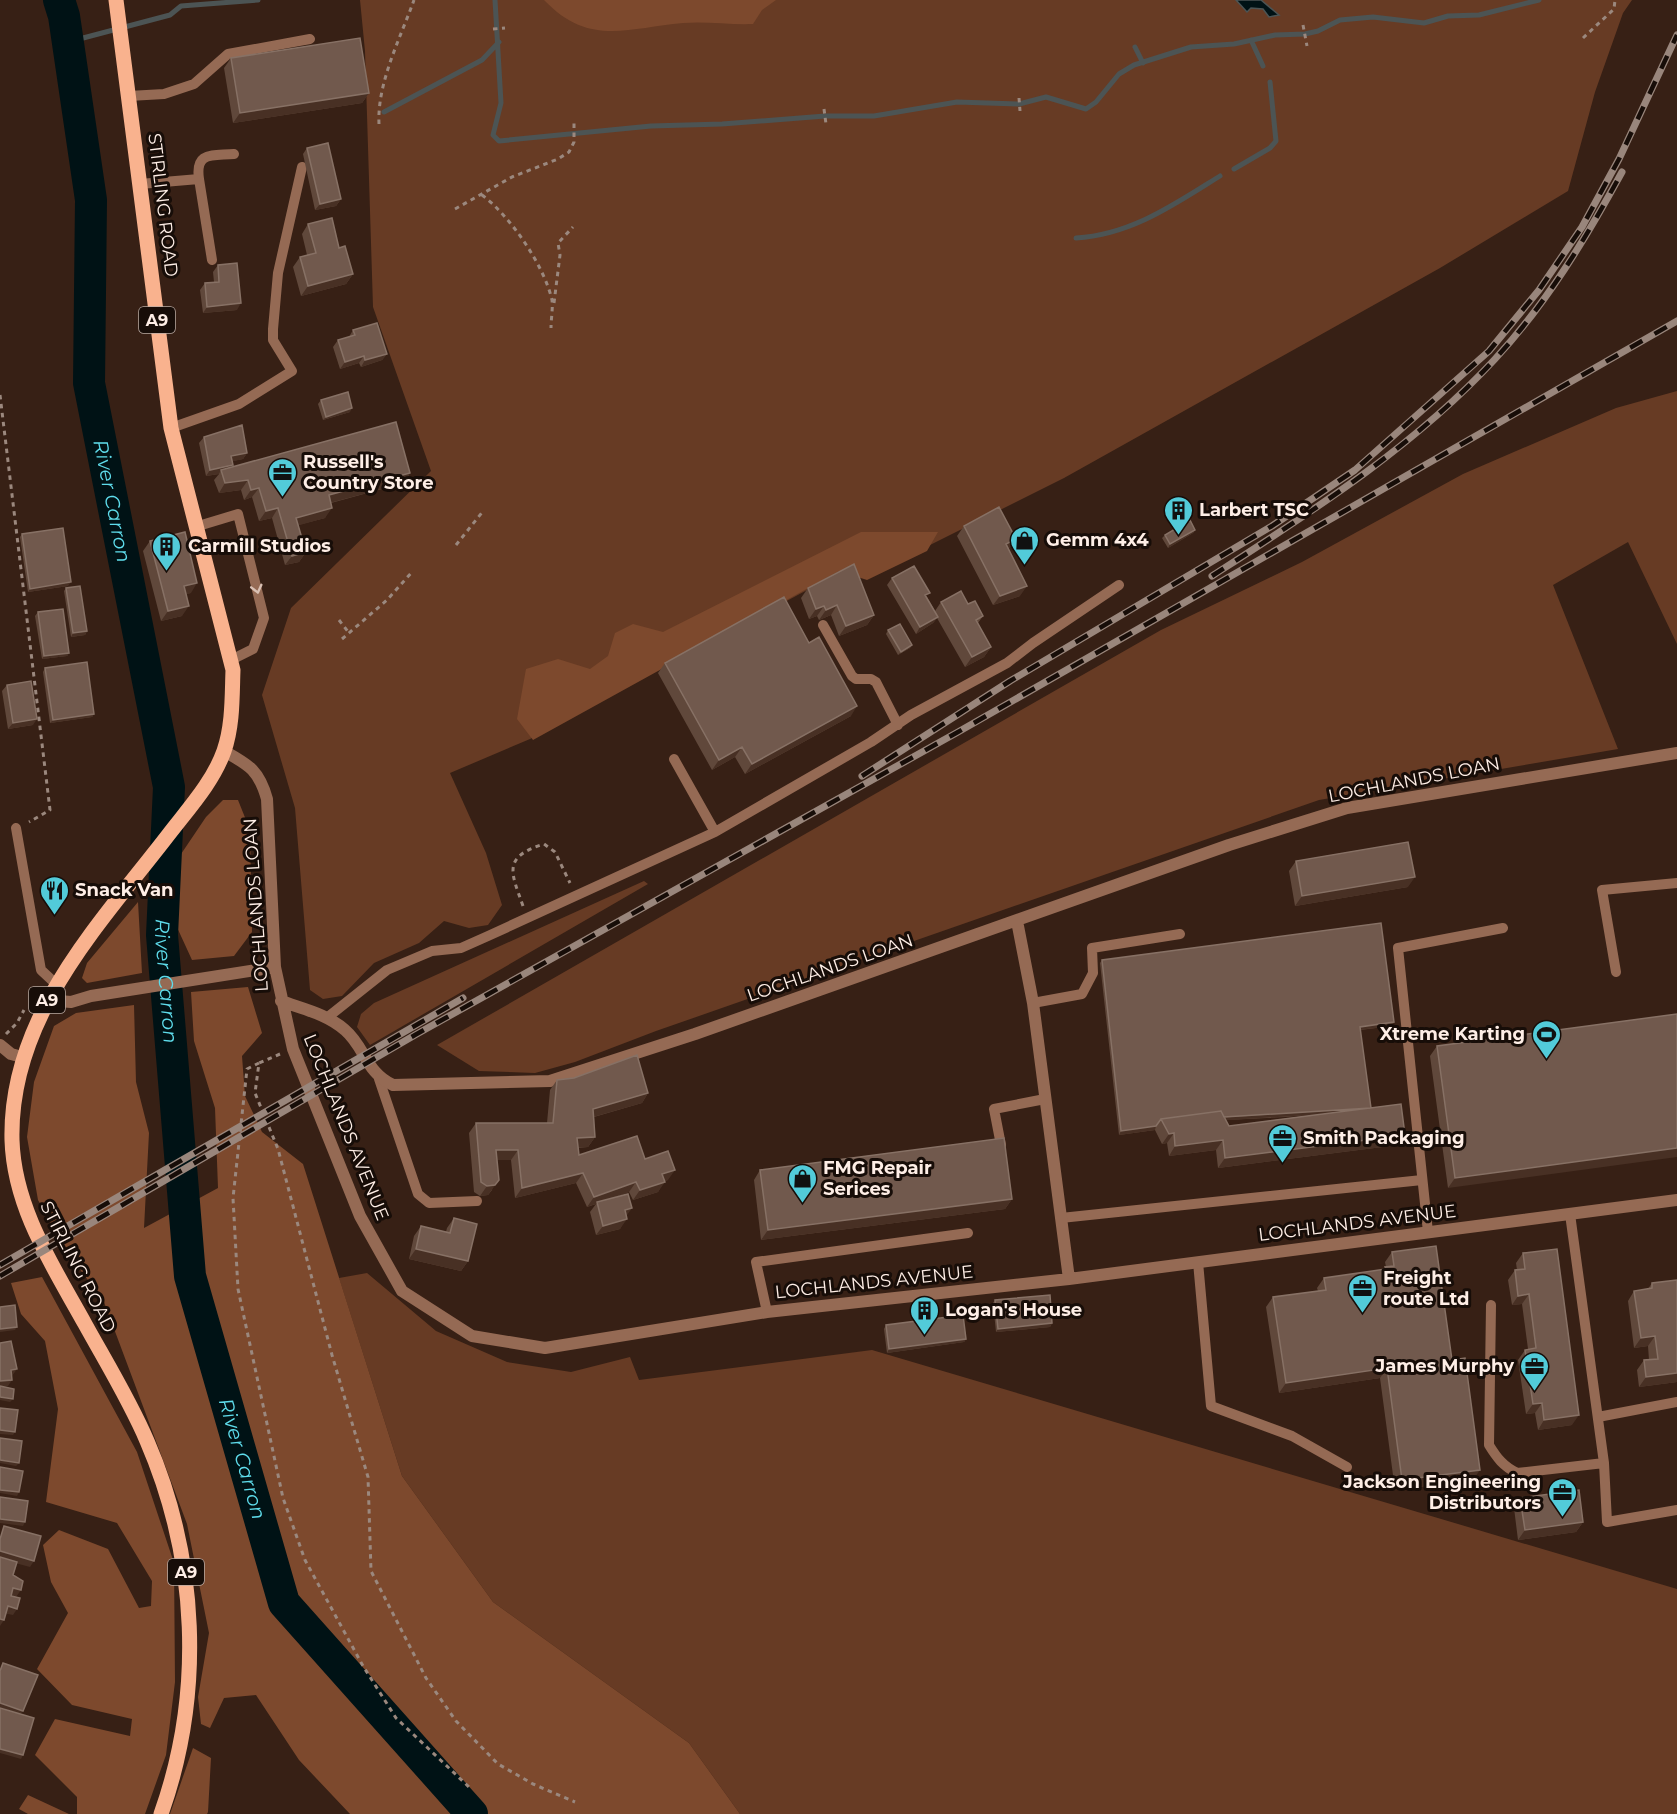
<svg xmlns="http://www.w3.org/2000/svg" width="1677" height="1814" font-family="Montserrat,sans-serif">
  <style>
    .green { fill: #673b24 }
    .forest { fill: #7d492d }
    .water { fill: #001215; stroke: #4c5454; stroke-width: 1.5 }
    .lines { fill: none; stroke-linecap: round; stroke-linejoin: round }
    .stream { stroke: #4c5454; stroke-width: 5 }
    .river { stroke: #001215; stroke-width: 32 }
    .path { stroke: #9b887e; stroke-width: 3; stroke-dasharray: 4.5 4.5; stroke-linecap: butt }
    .service { stroke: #956a54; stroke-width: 10 }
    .minor { stroke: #956a54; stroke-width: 12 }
    .primary { stroke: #f9b28e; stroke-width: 15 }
    .rail-casing { stroke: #99867c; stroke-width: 7 }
    .rail { stroke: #170d08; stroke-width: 4.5; stroke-dasharray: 14; stroke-linecap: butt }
    .wall { fill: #60483b; fill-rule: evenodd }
    .shaded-wall { fill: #483024 }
    .building { fill: #71594d; stroke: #877165; stroke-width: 1.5 }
    .oneway { stroke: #d9c0b3 }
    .labels { text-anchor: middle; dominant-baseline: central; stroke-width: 6; stroke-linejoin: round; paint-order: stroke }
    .shield { fill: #170d08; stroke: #b9aaa3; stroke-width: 1.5 }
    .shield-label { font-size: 16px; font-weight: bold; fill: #feeee6 }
    .street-label { font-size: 18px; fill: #feeee6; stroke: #170d08 }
    .poi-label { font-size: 18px; font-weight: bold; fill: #feeee6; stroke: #170d08; text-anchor: start }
    .water-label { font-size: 20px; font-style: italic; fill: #5edceb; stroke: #170d08 }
  </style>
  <rect width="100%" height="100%" fill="#372015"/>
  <path class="green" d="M360,0H1632L1623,13L1595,92L1568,191L1440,268L1064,478L868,576L848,568L530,739L450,773L486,853L502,905L488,925L469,928L444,921L419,943L374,963L342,996L323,999L310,990L295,808L262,695L291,608L431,471L373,307L365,51Z
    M1677,391V644L1628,542L1553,585L1618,749L1319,800L656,1031L575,1062L535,1073L479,1071L437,1045L1161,630L1302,562L1463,474L1616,408Z
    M644,881L648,884L370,1045L357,1027L361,1014L374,1003Z
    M367,1273L436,1331L507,1362L571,1372L630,1357L639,1380L872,1350L1677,1589V1814H740L689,1743L493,1602L402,1476L339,1278Z"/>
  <path class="forest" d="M544,0H776L762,10L753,24C730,25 706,21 683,23C627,28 589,47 544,0Z
    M861,532H938L927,551L867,580L839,571L533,740L517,719L526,669L558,659L590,669L608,656L615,633L633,624L663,632Z
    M223,800H238L250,830L252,932L234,956L192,960L175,923L177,860L206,817Z
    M138,902L142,973L87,983L82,978L87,963Z
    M248,987L262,1033L242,1056L245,1096L262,1132L303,1164L402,1476L493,1602L689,1743L740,1814H350L299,1760L256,1695L224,1698L210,1728L201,1724L198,1697L209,1633L187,1524L104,1302L65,1249L38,1200L27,1137L34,1082L54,1026L76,1013L134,1005L136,1082L149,1133L144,1228L218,1188L215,1108L194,1041L191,992Z
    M42,1277L137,1452L174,1563L175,1682L166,1755L145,1814H77V1797L35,1755L55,1719L130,1736L132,1719L72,1705L37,1669L68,1613L51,1582L43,1545L59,1530L108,1549L139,1608L151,1606L152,1581L117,1523L46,1502L58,1409L45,1341L21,1314L11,1283Z
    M193,1748L211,1758L208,1812L207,1814H170Z
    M28,1795L69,1814H28L19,1809Z"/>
  <path class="water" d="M1236,0H1261L1279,15L1269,17L1263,9L1251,8L1247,12Z"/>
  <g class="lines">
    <path class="stream" d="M495,0L501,103L493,135L499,141L651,126L722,124L825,116H874L957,102L1019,104L1046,97L1086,109L1096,102L1119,74L1134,65L1191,47L1234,44L1275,35L1305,34L1318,31L1340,20L1373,17L1424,23L1448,16L1479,15L1539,0
      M1251,40L1263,66
      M68,42L170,15L181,6L258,0
      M1135,47L1143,63
      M384,112L482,60L499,42
      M1234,169L1270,148L1276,141L1270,82
      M1076,238C1131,235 1175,204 1220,176"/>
    <path class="river" id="s1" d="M59,0L64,16L91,200L89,383L169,787L162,935L190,1276L284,1603L472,1814"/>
    <path class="path" d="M1303,25L1307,46
      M493,29L505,28
      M1583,38L1614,9L1615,0
      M1019,98L1020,111
      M824,109L826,124
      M379,124C377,83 400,39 414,0
      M482,195C510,216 544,265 552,300C553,309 551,319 551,328
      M455,209L512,177L558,159L569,152L574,142V121
      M554,303L560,255L558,243L573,227
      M0,395L50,810L29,822
      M456,545L484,510
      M339,620L349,633
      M342,639L387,600L412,572
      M523,906C511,872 502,857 544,844L555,852L570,883
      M6,1034L17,1023L24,1010
      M280,1054L259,1063L255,1093L278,1149L332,1355L368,1477L371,1571L426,1678L456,1721L498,1764L533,1784L575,1802
      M259,1063L247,1069L233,1198L238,1289L283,1498L305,1560L363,1666L396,1718L469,1787"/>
    <path class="service" d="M129,96L164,94L194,84L228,54L310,39
      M199,179C195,151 212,156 234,154
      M140,184L199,179L212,260
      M171,428L239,404L292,371L273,340V329L278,273L302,167
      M195,527L238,514L264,618L253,649L231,660
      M823,625L852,676L856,679H871L876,682L898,725
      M674,759L715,832
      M16,828L41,970L56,984
      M1616,972L1602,890L1677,883
      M1033,1003L1082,994L1093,973L1092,948L1180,934
      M328,1017L387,970L432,951L461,948L488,936L715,832L871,742L911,715L1007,663L1033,643L1119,585
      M379,1079L418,1194L429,1203L477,1201
      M1001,1145L994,1109L1045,1099
      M1570,1214L1604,1463L1607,1522L1677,1510
      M1061,1218L1422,1180
      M1428,1232L1398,948L1503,928
      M1198,1262L1211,1406L1292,1436L1347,1467
      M1491,1305L1489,1445C1497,1458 1503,1466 1517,1473L1604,1463
      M767,1312L756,1262L968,1233
      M1598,1417L1677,1402"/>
    <path class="minor" d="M224,751C249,765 259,770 267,799L275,967L293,1049L360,1216L402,1291L472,1336L545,1348L767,1312L1069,1279L1677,1200
      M1017,921L1033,1003L1069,1279
      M47,1000L71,1002L91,996L275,967
      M281,1001C303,1009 327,1014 345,1030C365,1047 366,1073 393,1085L550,1081L695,1034L1229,845L1347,808L1677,753
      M0,1045L11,1054L22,1057"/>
    <path class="primary" d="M116,0L171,428L233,670C232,696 233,725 224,751C213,782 189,808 169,834C99,925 9,1017 12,1140C14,1208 53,1266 85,1324C106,1362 130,1401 147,1441C198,1559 204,1693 161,1814"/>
    <defs>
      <path id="rail" d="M1212,576C1311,512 1414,447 1495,359C1547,303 1586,238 1622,172
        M862,776L1010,681L1272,526L1355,470L1489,351L1539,290L1582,227L1619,159L1677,35
        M0,1265L463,998
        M0,1276L415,1035L958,732L1677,321"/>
    </defs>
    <use href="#rail" class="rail-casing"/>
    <use href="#rail" class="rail"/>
  </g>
  <path class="wall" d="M231,58L369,93L362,103L233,123L224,68Z
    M307,148L341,199L336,206L315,210L303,154Z
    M308,224L353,274L346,284L301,296L293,267L300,257L307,255L302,234Z
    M218,265L237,310L203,313L200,290L205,283L214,282L213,272Z
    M353,330L387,354L382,360L361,367L359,363L340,369L333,347L338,340L349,337Z
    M321,400L350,412L323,420L318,404Z
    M204,437L247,453L243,459L232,461L231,467L410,473L404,483L331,503L325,518L298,525L306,552L299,562L285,565L272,518L259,521L252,497L244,500L241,490L219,493L214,480L219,474L206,476L199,443Z
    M964,526L1008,549L1020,596L993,605L957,536Z
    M1195,530L1193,533L1168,548L1162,538L1165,535Z
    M22,534L68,586L28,592L20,537Z
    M150,541L191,593L185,594L182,616L161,621L143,551Z
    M892,578L927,597L935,611L941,602L968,604L983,616L978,623L991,647L984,657L965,667L937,618L933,623L916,634L887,585Z
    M66,588L87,631L85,635L71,637L64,591Z
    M808,588L874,615L867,625L839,636L831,615L819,620L817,616L809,619L801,598Z
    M38,612L69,653L67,656L42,659L35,616Z
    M888,630L912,645L910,648L898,655L886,634Z
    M809,643L851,716L745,774L735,757L712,770L658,673L665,663Z
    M45,668L94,714L92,717L50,723L43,672Z
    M7,685L33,725L8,729L2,691Z
    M1296,861L1408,887L1295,906L1289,871Z
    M1102,960L1392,1026L1360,1030L1371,1108L1398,1145L1218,1168L1216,1150L1169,1156L1167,1143L1162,1144L1155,1130L1119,1135L1100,963ZM1319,1114L1229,1126L1226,1120L1285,1117Z
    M1677,1014L1448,1188L1430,1056L1437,1046Z
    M557,1080L648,1093L642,1103L594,1117L595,1137L588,1147L578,1148L579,1155L645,1159L668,1180L664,1181L658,1192L633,1200L629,1192L608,1199L626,1216L620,1229L596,1235L590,1212L596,1204L587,1207L576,1183L515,1198L511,1160H497L492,1190L488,1195L480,1196L474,1192L469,1133L476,1123H547L550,1090Z
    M760,1170L1012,1199L1005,1209L761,1240L754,1180Z
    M454,1218L468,1261L461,1271L409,1259L414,1236L421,1226L446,1232L447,1228Z
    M1392,1252L1452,1360L1473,1480L1395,1490L1380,1378L1279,1393L1266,1307L1273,1297L1318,1291L1317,1288L1324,1278L1383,1270L1386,1267L1385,1262Z
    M1523,1253L1572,1425L1538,1430L1535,1413L1526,1414L1518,1360L1525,1350L1528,1349L1522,1304L1512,1305L1508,1280L1515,1270H1517L1516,1263Z
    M1677,1280V1382L1639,1387L1637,1370L1644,1360H1649L1648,1346L1634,1348L1628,1301L1634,1291L1648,1289L1652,1283Z
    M995,1300L1052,1323L1050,1327L996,1332L993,1303Z
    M886,1325L966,1339L964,1342L887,1353L884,1329Z
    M1520,1498L1583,1522L1576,1532L1518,1540L1514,1508Z"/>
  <path class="shaded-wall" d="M369,93L362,103L233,123L240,113Z
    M341,199L336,206L315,210L320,204Z
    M353,274L346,284L301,296L308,286Z
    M241,303L237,310L203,313L207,307Z
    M387,354L382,360L361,367L365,360Z
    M364,356L359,363L340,369L345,362Z
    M352,408L350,412L323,420L326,417Z
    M247,453L243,459L226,463L231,456Z
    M233,465L228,472L221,470L219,474L206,476L210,470Z
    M410,473L404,483L322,505L329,495Z
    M248,480L241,490L219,493L225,483Z
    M259,488L252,497L244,500L251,490Z
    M278,508L272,518L259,521L266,511Z
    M332,508L325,518L289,528L296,518Z
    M1195,530L1193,533L1168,548L1170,544Z
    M1016,539L1009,549L999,554L1006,544Z
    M306,552L299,562L285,565L292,556Z
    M71,582L68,586L28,592L30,589Z
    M197,583L191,593L177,596L184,586Z
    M1027,586L1020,596L993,605L1000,596Z
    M837,605L831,615L819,620L826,610Z
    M189,606L182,616L161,621L168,611Z
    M824,606L817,616L809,619L816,609Z
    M874,615L867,625L839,636L846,626Z
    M938,617L933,623L916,634L920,627Z
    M87,631L85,635L71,637L73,633Z
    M912,645L910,648L898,655L901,652Z
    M991,647L984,657L965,667L972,657Z
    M69,653L67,656L42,659L44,656Z
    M857,706L851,716L745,774L752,764Z
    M94,714L92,717L50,723L53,720Z
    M37,719L33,725L8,729L13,723Z
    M742,747L735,757L712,770L719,760Z
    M1415,877L1408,887L1295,906L1302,896Z
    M1394,1022L1392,1026L1358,1030L1360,1027Z
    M648,1093L642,1103L586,1119L593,1109Z
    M1371,1108L1369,1111L1214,1121L1217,1118Z
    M1156,1126L1155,1130L1119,1135L1121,1131Z
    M1174,1133L1167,1143L1162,1144L1169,1134Z
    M1405,1135L1398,1145L1218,1168L1225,1158Z
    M595,1137L588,1147L570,1148L577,1138Z
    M1223,1140L1216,1150L1169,1156L1175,1146Z
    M1677,1148V1157L1448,1188L1455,1178Z
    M496,1150H518L511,1160H490Z
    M675,1170L668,1180L655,1184L662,1174Z
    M583,1173L576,1183L515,1198L522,1188Z
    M499,1180L488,1195L480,1196L487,1186Z
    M636,1182L629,1192L587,1207L594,1197Z
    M665,1182L658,1192L633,1200L640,1190Z
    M1012,1199L1005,1209L761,1240L768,1230Z
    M632,1208L625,1218V1210Z
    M627,1219L620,1229L596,1235L603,1226Z
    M416,1249L468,1261L461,1271L409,1259Z
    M1529,1294L1522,1304L1512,1305L1518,1296Z
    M1052,1323L1050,1327L996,1332L998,1329Z
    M17,1327L15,1330L0,1332V1329Z
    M1655,1336L1648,1346L1634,1348L1641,1338Z
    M966,1339L964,1342L887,1353L889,1349Z
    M1387,1368L1380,1378L1279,1393L1286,1383Z
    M17,1369L12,1376H7L11,1370Z
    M1677,1373V1382L1639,1387L1646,1377Z
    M12,1380L8,1386L0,1387V1381Z
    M0,1397L13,1399L10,1402L0,1400Z
    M1542,1403L1535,1413L1526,1414L1533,1404Z
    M1579,1415L1572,1425L1538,1430L1544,1420Z
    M0,1430L15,1432L13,1435L0,1434Z
    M0,1460L19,1463L16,1466L0,1463Z
    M1480,1470L1473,1480L1395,1490L1402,1480Z
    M0,1490L19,1492L17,1496L0,1493Z
    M0,1519L25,1522L23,1526L0,1523Z
    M1583,1522L1576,1532L1518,1540L1525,1530Z
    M0,1551L34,1561L30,1567L0,1559Z
    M13,1588L21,1590L16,1597L8,1595Z
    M8,1606L17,1609L13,1615L3,1613Z
    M0,1619L4,1620L0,1626Z
    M0,1703L23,1711L20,1714L0,1707Z
    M0,1749L23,1755L21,1759L0,1753Z"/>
  <path class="building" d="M360,38L369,93L240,113L231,58Z
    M328,143L341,199L320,204L307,148Z
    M332,218L339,248L345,246L353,274L308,286L300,257L316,253L308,224Z
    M237,263L241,303L207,307L205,283L219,282L218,265Z
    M377,323L387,354L365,360L364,356L345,362L338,340L355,335L353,330Z
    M348,392L352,408L326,417L321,400Z
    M396,422L410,473L329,495L332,508L296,518L306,552L292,556L278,508L266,511L259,488L251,490L248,480L225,483L221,470Z
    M242,425L247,453L231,456L233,465L210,470L204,437Z
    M999,507L1016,539L1006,544L1027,586L1000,596L964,526Z
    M1190,520L1195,530L1170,544L1165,535Z
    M63,528L71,582L30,589L22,534Z
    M185,532L197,583L184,586L189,606L168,611L150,541Z
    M854,564L874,615L846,626L837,605L826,610L824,606L816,609L808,588Z
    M914,566L930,593L925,595L938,617L920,627L892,578Z
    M80,586L87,631L73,633L66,588Z
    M961,591L968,604L975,601L983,616L976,620L991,647L972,657L941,602Z
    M784,597L809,643L819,637L857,706L752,764L742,747L719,760L665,663Z
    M63,609L69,653L44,656L38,612Z
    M900,624L912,645L901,652L888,630Z
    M87,662L94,714L53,720L45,668Z
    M31,681L37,719L13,723L7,685Z
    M1408,842L1415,877L1302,896L1296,861Z
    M1381,923L1394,1022L1360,1027L1371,1108L1224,1117L1221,1111L1161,1119L1156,1126L1121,1131L1102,960Z
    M1677,1014V1148L1455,1178L1437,1046Z
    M637,1055L648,1093L593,1109L595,1137L577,1138L579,1155L637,1136L645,1159L668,1151L675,1170L662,1174L665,1182L640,1190L636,1182L594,1197L583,1173L522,1188L518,1150H496L499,1180L495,1185L487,1186L481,1182L476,1123H553L557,1080L574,1078Z
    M1401,1104L1405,1135L1225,1158L1223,1140L1175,1146L1174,1133L1169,1134L1161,1119L1221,1111L1229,1126Z
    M1004,1138L1012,1199L768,1230L760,1170Z
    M628,1194L632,1208L625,1210L627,1219L603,1226L597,1202Z
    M454,1218L477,1224L468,1261L416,1249L421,1226L450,1233Z
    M1436,1246L1452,1360L1465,1358L1480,1470L1402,1480L1387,1368L1286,1383L1273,1297L1326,1290L1324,1278L1386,1269L1385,1267L1394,1266L1392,1252Z
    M1557,1249L1579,1415L1544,1420L1542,1403L1533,1404L1525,1350L1536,1348L1529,1294L1518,1296L1515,1270L1525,1269L1523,1253Z
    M1677,1280V1373L1646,1377L1644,1360L1658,1359L1655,1336L1641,1338L1634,1291L1652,1288V1283Z
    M1050,1295L1052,1323L998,1329L995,1300Z
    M15,1305L17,1327L0,1329V1307Z
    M963,1315L966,1339L889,1349L886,1325Z
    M11,1341L17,1369L11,1370L12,1380L0,1381V1343Z
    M0,1386L14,1389L13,1399L0,1397Z
    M0,1408L18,1410L15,1432L0,1430Z
    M0,1438L22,1441L19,1463L0,1460Z
    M0,1467L23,1471L19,1492L0,1490Z
    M1579,1490L1583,1522L1525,1530L1520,1498Z
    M0,1497L28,1501L25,1522L0,1519Z
    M4,1526L41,1536L34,1561L0,1551V1539Z
    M0,1557L17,1562L13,1575L23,1581L21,1590L13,1588L11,1596L20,1598L17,1609L8,1606L4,1620L0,1619Z
    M3,1663L38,1675L23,1711L0,1703V1671Z
    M0,1708L34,1718L23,1755L0,1749Z"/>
  <defs><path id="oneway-chevron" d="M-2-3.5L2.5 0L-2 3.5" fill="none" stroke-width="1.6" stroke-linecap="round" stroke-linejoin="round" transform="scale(1.5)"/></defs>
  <use class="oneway" href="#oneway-chevron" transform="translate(257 589) rotate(76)"/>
  <defs>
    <symbol id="office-pin" viewBox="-11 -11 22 30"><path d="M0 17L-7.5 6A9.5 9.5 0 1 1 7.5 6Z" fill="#52cbd9" stroke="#170d08"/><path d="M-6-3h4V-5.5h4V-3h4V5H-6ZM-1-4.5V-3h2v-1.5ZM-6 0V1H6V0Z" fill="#111"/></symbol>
    <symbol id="building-pin" viewBox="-11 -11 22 30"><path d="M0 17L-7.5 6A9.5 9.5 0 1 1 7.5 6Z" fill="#52cbd9" stroke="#170d08"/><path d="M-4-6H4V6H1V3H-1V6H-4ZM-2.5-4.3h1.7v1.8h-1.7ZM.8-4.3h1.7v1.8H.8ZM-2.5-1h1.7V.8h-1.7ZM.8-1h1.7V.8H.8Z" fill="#111"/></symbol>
    <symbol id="shop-pin" viewBox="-11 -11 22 30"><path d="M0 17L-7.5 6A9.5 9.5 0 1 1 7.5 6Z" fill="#52cbd9" stroke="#170d08"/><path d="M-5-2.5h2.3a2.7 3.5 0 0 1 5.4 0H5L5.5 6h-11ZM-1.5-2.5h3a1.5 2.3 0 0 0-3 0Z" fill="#111"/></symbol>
    <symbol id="restaurant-pin" viewBox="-11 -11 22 30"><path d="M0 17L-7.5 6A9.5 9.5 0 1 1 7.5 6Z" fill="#52cbd9" stroke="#170d08"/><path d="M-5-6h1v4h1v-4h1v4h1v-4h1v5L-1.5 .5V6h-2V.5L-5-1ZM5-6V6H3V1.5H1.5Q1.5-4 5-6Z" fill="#111"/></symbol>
    <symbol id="stadium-pin" viewBox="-11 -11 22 30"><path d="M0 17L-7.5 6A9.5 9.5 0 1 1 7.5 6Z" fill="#52cbd9" stroke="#170d08"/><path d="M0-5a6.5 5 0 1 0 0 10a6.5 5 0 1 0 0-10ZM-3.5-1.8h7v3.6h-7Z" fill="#111"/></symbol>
  </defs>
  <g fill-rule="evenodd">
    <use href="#office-pin" x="266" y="456" width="33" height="45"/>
    <use href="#building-pin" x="1162" y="494" width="33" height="45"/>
    <use href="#shop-pin" x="1008" y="524" width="33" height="45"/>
    <use href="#building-pin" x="150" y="530" width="33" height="45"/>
    <use href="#restaurant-pin" x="38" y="874" width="33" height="45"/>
    <use href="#stadium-pin" x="1530" y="1018" width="33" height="45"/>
    <use href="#office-pin" x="1266" y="1122" width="33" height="45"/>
    <use href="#shop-pin" x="786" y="1162" width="33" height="45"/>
    <use href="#office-pin" x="1346" y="1272" width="33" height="45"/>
    <use href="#building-pin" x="908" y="1294" width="33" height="45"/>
    <use href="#office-pin" x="1518" y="1350" width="33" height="45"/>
    <use href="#office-pin" x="1546" y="1476" width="33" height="45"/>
  </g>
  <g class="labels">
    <g class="shield">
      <rect x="139" y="307" width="36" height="26" rx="4.5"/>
      <rect x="29" y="987" width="36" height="26" rx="4.5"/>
      <rect x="168" y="1559" width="36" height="26" rx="4.5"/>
    </g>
    <g class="shield-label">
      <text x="157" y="320">A9</text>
      <text x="47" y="1000">A9</text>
      <text x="186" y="1572">A9</text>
    </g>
    <g class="street-label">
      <text transform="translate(163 205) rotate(83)">STIRLING ROAD</text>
      <text transform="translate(1414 780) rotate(-11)">LOCHLANDS LOAN</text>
      <text transform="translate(256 905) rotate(-94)">LOCHLANDS LOAN</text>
      <text transform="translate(830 968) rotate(-19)">LOCHLANDS LOAN</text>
      <text transform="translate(346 1127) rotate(68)">LOCHLANDS AVENUE</text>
      <text transform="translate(1357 1223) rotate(-7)">LOCHLANDS AVENUE</text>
      <text transform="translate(78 1267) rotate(63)">STIRLING ROAD</text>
      <text transform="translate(874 1282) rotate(-6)">LOCHLANDS AVENUE</text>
    </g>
    <g class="poi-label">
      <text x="303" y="462">Russell's<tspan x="303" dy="21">Country Store</tspan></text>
      <text x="1199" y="510">Larbert TSC</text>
      <text x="1046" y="540">Gemm 4x4</text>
      <text x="188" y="546">Carmill Studios</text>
      <text x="75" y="890">Snack Van</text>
      <text x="1525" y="1034" text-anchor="end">Xtreme Karting</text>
      <text x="1303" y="1138">Smith Packaging</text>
      <text x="823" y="1168">FMG Repair<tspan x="823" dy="21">Serices</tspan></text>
      <text x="1383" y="1278">Freight<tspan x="1383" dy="21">route Ltd</tspan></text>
      <text x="945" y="1310">Logan's House</text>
      <text x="1514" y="1366" text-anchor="end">James Murphy</text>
      <text x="1541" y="1482" text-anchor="end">Jackson Engineering<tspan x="1541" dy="21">Distributors</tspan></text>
    </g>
    <g class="water-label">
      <text stroke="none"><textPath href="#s1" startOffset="506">River Carron</textPath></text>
      <text stroke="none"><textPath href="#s1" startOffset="992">River Carron</textPath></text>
      <text stroke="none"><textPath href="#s1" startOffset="1478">River Carron</textPath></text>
    </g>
  </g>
</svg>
